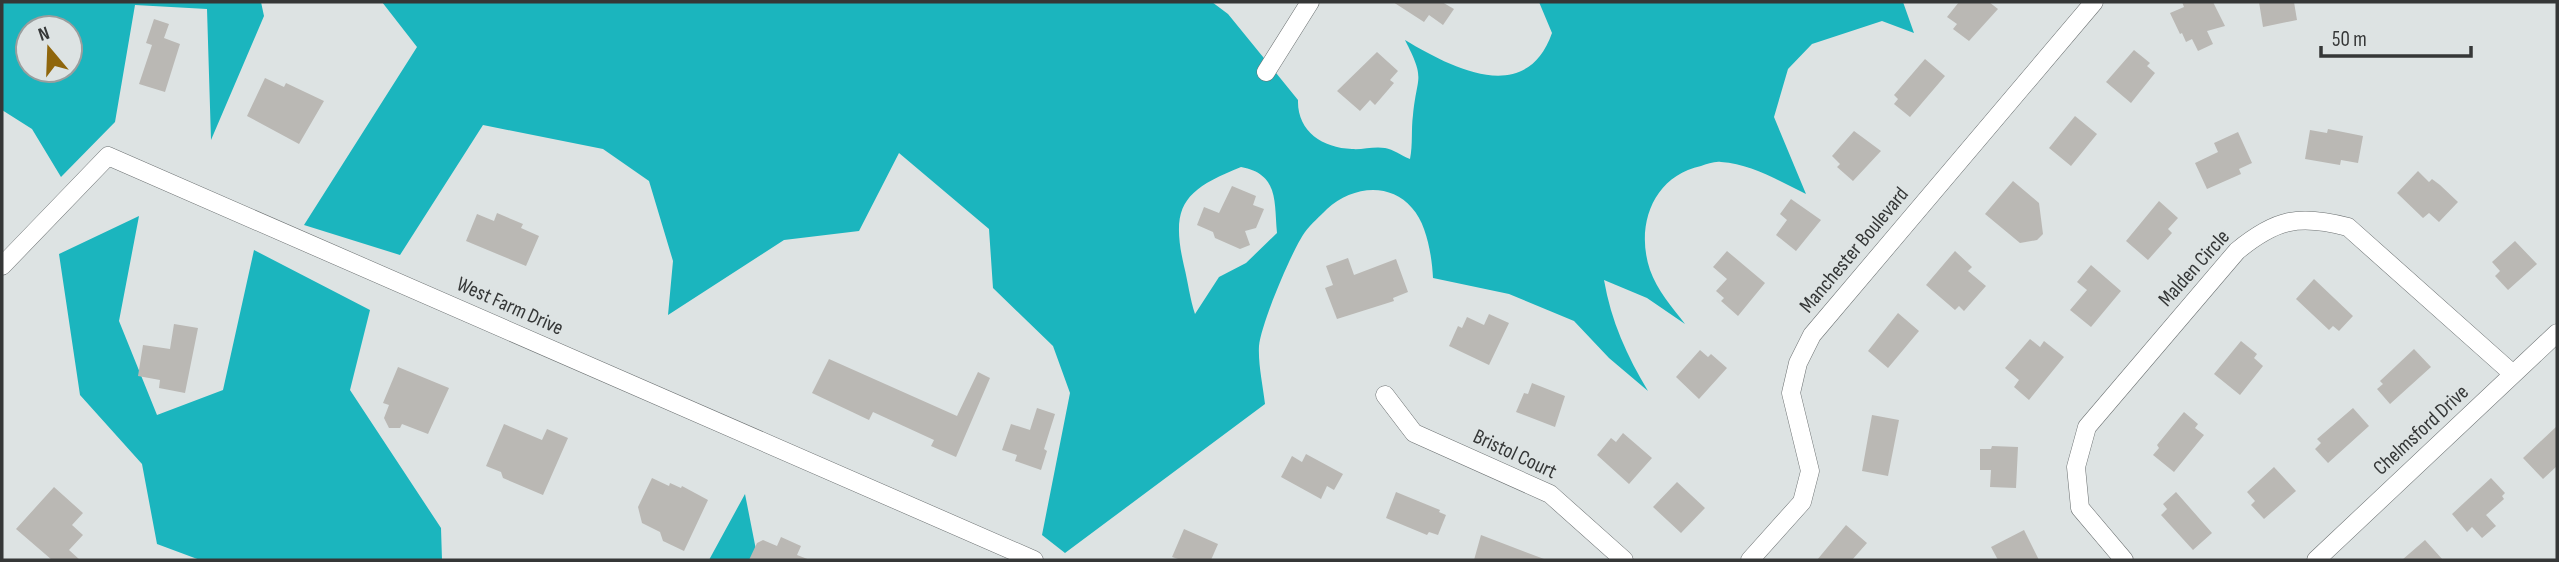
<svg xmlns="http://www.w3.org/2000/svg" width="2559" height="562" font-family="'Sofia Sans Condensed',sans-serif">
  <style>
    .forest { fill: #1bb5be; fill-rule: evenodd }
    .building { fill: #bab8b4 }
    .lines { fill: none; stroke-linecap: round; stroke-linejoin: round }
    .minor-casing { stroke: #6c7172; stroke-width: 19 }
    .minor { stroke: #fff; stroke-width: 18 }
    .labels { text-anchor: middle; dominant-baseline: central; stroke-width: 7; stroke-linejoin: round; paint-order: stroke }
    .street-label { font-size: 21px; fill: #353737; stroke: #dde3e3 }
  </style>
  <rect width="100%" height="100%" fill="#dde3e3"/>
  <path class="forest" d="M2,2H261L264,16L211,140L207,9L135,5L115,122L61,177L32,129L2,110ZM28,28H70V70H28Z
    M382,2H1212L1228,14L1298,100C1297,131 1322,148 1352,149C1362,150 1374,146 1385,148C1393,149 1402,156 1410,159C1413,144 1411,130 1413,115C1417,74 1426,81 1405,40C1452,68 1526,107 1552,33L1539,2H1903L1914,33L1882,21L1812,44L1788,69L1774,117L1806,194C1779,181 1752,164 1721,162C1715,161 1707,164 1701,166C1653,176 1635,226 1650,270C1657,290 1672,307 1685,324L1647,298L1604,280C1611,321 1627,356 1648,391L1609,358L1574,321L1509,294L1433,278C1432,257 1427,224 1412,208C1389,181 1351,187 1327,209C1320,216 1311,224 1305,232C1292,250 1261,324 1259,346C1258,364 1263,386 1265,404L1065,553L1042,535L1070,393L1053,346L993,288L989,229L899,153L859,231L784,240L668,315L673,261L649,181L603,149L483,125L400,255L304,225L417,47ZM1241,167C1279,174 1274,201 1277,233L1246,263L1219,277L1195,314C1190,299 1188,282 1184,266C1170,205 1184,190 1241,167Z
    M139,216L119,321L157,415L223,390L254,250L370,310L350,390L441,528L442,560H200L157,544L142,464L80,395L59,254Z
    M745,494L758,560H709Z"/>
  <path class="building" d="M1393,2H1442L1454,9L1443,25L1429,15L1424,22Z
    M1959,2H1989L1998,9L1969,41L1953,29L1957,24L1947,17Z
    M2182,2H2213L2225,26L2207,31L2213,44L2198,51L2192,39L2186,42L2182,33L2180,34L2170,13L2184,7Z
    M2259,2H2294L2297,20L2263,27Z
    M154,19L169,24L164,38L180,44L165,92L139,84L152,45L146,43Z
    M2134,50L2150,63L2147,66L2155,73L2131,103L2106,82Z
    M1377,52L1398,71L1390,80L1394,83L1375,105L1370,100L1360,111L1337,91Z
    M1925,59L1945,76L1910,117L1894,104L1898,99L1894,95Z
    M265,78L284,87L286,83L324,101L299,144L247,116Z
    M2075,116L2097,134L2071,166L2049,148Z
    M2328,129L2363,136L2358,163L2341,160L2340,165L2305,159L2310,130L2327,133Z
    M1854,131L1881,151L1853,181L1837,167L1840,164L1832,156Z
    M2238,132L2252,163L2239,169L2241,174L2207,189L2195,163L2218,152L2214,143Z
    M2418,171L2429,182L2432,179L2440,185L2458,202L2439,222L2429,213L2423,218L2397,193Z
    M2013,181L2039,203L2043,234L2037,240L2020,243L1985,214Z
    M1232,186L1256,196L1253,205L1264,209L1256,228L1245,231L1250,245L1240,249L1215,238L1213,232L1197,225L1204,207L1219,213Z
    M1791,199L1821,220L1796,251L1776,235L1787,220L1780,214Z
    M2159,201L2178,218L2168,229L2172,233L2148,260L2126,241Z
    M497,213L523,224L521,228L539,236L526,266L466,241L477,214L494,221Z
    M2515,241L2537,264L2508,290L2495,276L2500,271L2492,262Z
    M1727,251L1765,283L1738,316L1721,301L1724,298L1716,291L1727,279L1713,267Z
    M1955,251L1972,267L1968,271L1986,286L1964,311L1959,306L1955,310L1926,285Z
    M1348,258L1354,275L1396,259L1408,292L1393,298L1394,301L1337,319L1325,288L1333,285L1326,266Z
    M2091,265L2121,291L2091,327L2070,310L2087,290L2077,282Z
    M2314,279L2353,316L2339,331L2333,326L2329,330L2296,299Z
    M1898,313L1919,331L1888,368L1868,351Z
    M1489,314L1509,323L1489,365L1449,346L1458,326L1462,328L1467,317L1484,325Z
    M174,324L198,328L185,393L159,388L160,380L138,376L143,345L170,349Z
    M2030,339L2040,347L2044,341L2064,357L2029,400L2014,387L2019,380L2005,368Z
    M2241,341L2257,354L2254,358L2263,366L2240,395L2214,374Z
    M2414,349L2431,367L2390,404L2377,389L2383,384L2380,381Z
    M1700,350L1708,357L1711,354L1727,368L1699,399L1676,377Z
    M829,359L957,416L978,372L990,378L956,457L931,446L934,440L873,412L869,420L812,393Z
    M398,367L449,388L428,434L402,424L400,428H389L384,418L389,405L383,403Z
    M1532,383L1565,396L1555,427L1516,412L1524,393L1528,394Z
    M1037,408L1055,414L1044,449L1047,451L1041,470L1015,461L1017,455L1002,450L1011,424L1030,430Z
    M2353,408L2369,426L2328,463L2315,449L2321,443L2317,439Z
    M2184,412L2198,424L2195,428L2204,435L2174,472L2153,455L2159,448L2157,445Z
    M1872,415L1899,420L1888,476L1862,471Z
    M504,424L542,440L547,429L568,438L543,495L503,478L501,472L486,466Z
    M2557,426V466L2543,479L2523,458Z
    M1623,433L1652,458L1629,484L1597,455L1611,438L1616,442Z
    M1992,446L2018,447L2016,488L1990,487L1991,470H1980V449H1991Z
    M1306,454L1343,474L1334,490L1327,486L1321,499L1281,477L1292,456L1302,462Z
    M2274,467L2296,491L2264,519L2251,505L2255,501L2247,492Z
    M652,478L669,486L670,483L681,488L682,486L708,500L684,551L663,541L660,532L642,523L638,507Z
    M2491,478L2505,493L2502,496L2504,499L2486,515L2496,526L2482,538L2472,527L2467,532L2452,514Z
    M1677,482L1705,508L1681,533L1653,507Z
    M54,487L83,513L72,525L83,535L69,550L80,560H52L16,529Z
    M1396,492L1440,510L1439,512L1446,515L1438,535L1429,532L1427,535L1386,518Z
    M2176,492L2212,533L2193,550L2161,515L2167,509L2163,504Z
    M1846,525L1867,543L1852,560H1817Z
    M1184,529L1218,544L1211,560H1181L1172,557Z
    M2024,530L2039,560H1998L1991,547Z
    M1481,535L1544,559V560H1474Z
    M781,537L801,546L797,555L810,560H749L757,543L763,540L777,546Z
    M2425,540L2443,560H2402Z"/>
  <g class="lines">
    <defs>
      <path id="minor" d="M1266,72L1310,2
        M2,266L108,156L1034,560
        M1385,395L1414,433L1550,494L1624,560
        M1750,560L1802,502L1810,471L1791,393L1798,363L1812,335L2094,2
        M2124,560L2080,508L2076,467L2087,427L2237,251C2276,219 2299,214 2348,227L2513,374
        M2316,560L2557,333"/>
    </defs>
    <use href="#minor" class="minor-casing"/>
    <use href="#minor" class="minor"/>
  </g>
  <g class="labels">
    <g class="street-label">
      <text transform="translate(1854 250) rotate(-50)">Manchester Boulevard</text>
      <text transform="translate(2194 268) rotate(-48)">Malden Circle</text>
      <text transform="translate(510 306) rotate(24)">West Farm Drive</text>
      <text transform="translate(2421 430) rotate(-43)">Chelmsford Drive</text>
      <text transform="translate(1515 454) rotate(25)">Bristol Court</text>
    </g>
  </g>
  <rect width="2559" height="562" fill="none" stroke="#353737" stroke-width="7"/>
  <g transform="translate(49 49) rotate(341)"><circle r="33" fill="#dde3e3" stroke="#9a9e9e" stroke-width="2"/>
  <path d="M0-5L12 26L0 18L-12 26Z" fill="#8f660c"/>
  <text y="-10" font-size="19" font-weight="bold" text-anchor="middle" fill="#353737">N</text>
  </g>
  <path d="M2321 46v10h150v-10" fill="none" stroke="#353737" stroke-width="3.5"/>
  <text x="2332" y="46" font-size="21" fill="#353737" stroke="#dde3e3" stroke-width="5" paint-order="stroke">50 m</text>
</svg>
